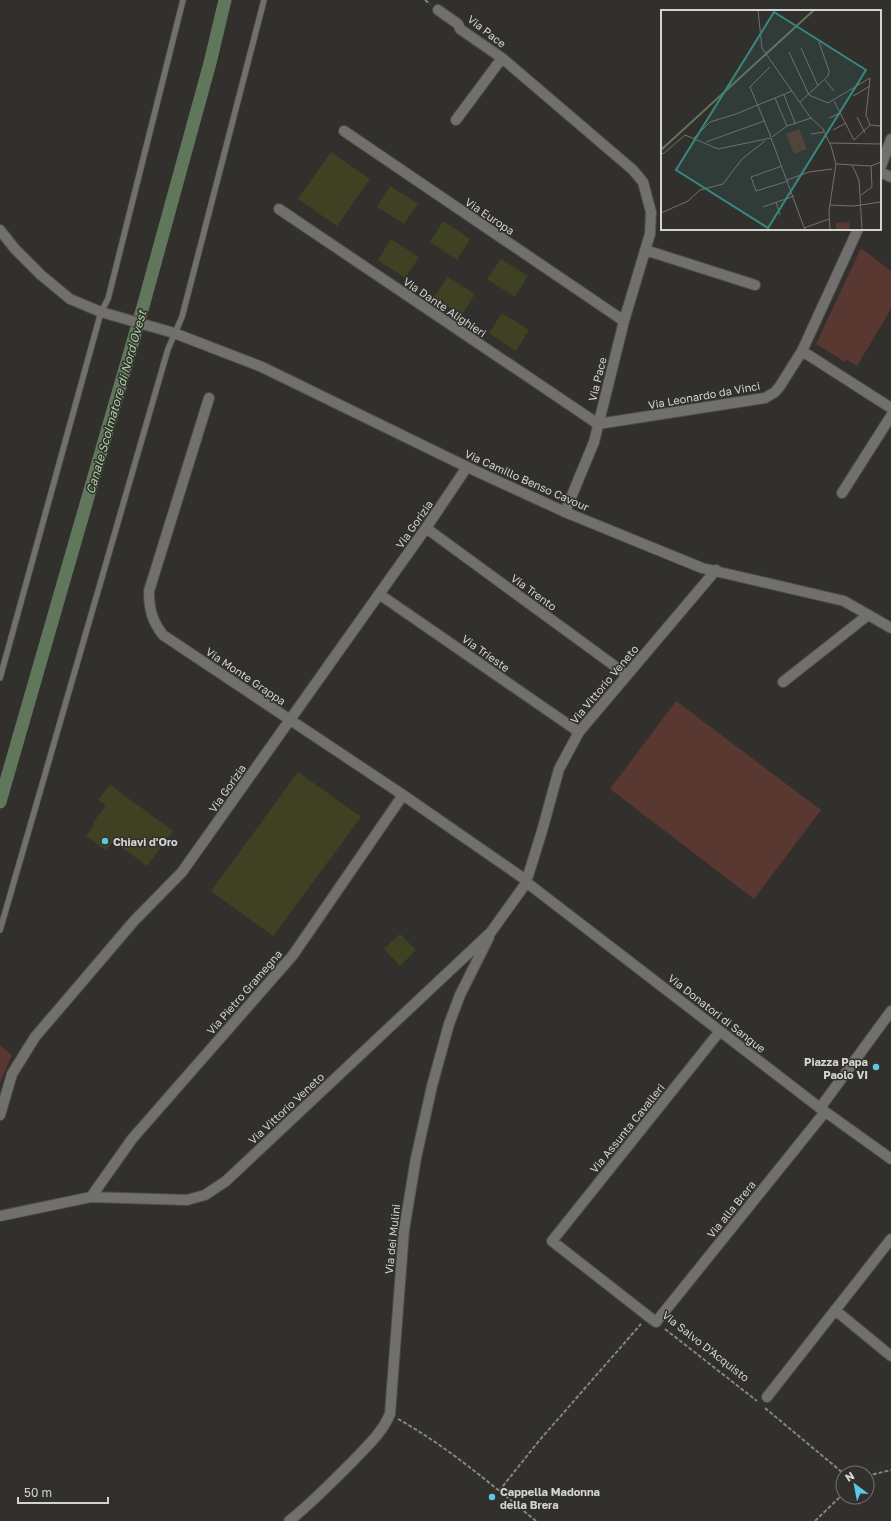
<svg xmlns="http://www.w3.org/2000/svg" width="891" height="1521" font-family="'Golos Text',sans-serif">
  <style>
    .green { fill: #583830 }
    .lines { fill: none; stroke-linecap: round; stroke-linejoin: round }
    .canal { stroke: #60775b; stroke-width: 13 }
    .building { fill: #3f4222 }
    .service-casing { stroke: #4d4c4a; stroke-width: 7 }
    .minor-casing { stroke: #4d4c4a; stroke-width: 12 }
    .tertiary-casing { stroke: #4d4c4a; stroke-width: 12 }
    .path { stroke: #858481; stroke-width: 2; stroke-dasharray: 4 2; stroke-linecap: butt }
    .service { stroke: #71706c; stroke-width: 5.5 }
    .minor { stroke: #71706c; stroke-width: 10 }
    .tertiary { stroke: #71706c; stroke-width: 10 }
    .poi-dot { fill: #5bc8e7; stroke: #31302c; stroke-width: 1.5 }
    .labels { text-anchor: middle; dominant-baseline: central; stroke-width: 3; stroke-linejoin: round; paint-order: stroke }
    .street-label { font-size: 11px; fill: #d4d3d1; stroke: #31302c }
    .poi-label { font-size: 11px; font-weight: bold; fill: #d4d3d1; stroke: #31302c; text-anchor: start }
    .water-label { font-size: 12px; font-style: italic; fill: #a8d2a0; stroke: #31302c }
    .inset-river { fill: none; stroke: #60775b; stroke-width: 2 }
    .inset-road { fill: none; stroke: #72716e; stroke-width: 1 }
    .view { fill: #368982; fill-opacity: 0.15; stroke: #368982; stroke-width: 2 }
    .inset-edge { fill: none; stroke: #d4d3d1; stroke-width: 2 }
  </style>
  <rect width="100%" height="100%" fill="#31302c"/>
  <path class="green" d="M861,248L891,271V309L857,366L847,360L845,362L816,344Z
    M676,701L821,810L754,899L610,789Z
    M0,1045L12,1055L0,1083Z"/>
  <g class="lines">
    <path class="canal" d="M0,802L144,303L210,63L225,0"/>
  </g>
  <path class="building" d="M331,152L370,179L337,226L298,199Z
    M390,186L418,204L404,224L377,207Z
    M443,221L470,239L457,260L430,242Z
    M391,239L419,257L405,278L378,260Z
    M501,259L528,276L515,297L487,279Z
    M448,277L475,294L462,315L434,297Z
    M502,313L529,330L516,351L489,333Z
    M298,772L361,817L273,936L211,891Z
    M110,785L173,831L147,866L113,841L106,851L86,836L94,825L92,824L106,805L98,800Z
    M400,934L416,950L400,966L384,949Z"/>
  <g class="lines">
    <defs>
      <path id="service" d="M0,678L101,312L108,299L183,0
        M0,930L168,349L182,317L264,0"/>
      <path id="minor" d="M438,10L458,24L460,29L502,58L633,170L643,182L651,212L650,234L624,321L594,442L565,512
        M456,120L502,58
        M344,131L624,321
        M880,169L891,139
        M880,172L891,177
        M279,209L598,424L765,398L775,392L780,386L802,351L858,229
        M645,250L755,285
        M802,351L891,408
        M209,398L149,591C149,609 152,621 163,635L403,795L523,878
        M842,493L891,416
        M426,528L627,675
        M379,594L579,732
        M783,682L868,615
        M528,876L542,831L559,769L579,732L716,570
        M530,885L820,1108L891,1159
        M720,1031L552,1241L648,1316L656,1322L825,1112
        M820,1108L891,1011
        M0,1115L12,1074L35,1037L134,921L182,872L426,528L467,467
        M91,1197L132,1139L293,955L403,795
        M0,1216L91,1197L187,1200L205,1195L226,1181L491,932L524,886
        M835,1310L891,1356
        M767,1397L891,1239
        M289,1521C312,1503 333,1481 354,1460C368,1445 382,1433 390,1414L404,1230L416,1158L432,1086L449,1024L460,995L489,937"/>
      <path id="tertiary" d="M0,230L15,249L41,275L70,299L101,312L174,333L262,367L467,467L565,512L702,568L844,601L891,628"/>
    </defs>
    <use href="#service" class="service-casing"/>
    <use href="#minor" class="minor-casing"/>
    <use href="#tertiary" class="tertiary-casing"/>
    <path class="path" d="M425,0L430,4
      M665,1329L757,1401
      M765,1408L843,1473
      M398,1419C448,1447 492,1485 536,1521
      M867,1476L891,1470
      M499,1491L538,1442L641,1324
      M815,1521L843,1494"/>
    <use href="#service" class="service"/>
    <use href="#minor" class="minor"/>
    <use href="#tertiary" class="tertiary"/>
  </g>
  <g class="poi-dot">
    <circle cx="105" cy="841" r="4"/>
    <circle cx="876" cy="1067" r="4"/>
    <circle cx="492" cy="1497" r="4"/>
  </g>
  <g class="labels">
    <g class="street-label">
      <text transform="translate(487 31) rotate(38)">Via Pace</text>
      <text transform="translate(490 216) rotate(34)">Via Europa</text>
      <text transform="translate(445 307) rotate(34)">Via Dante Alighieri</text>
      <text transform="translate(597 379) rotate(-76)">Via Pace</text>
      <text transform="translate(704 395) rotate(-10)">Via Leonardo da Vinci</text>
      <text transform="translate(527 480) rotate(24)">Via Camillo Benso Cavour</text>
      <text transform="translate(414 524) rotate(-55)">Via Gorizia</text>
      <text transform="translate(534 592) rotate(36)">Via Trento</text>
      <text transform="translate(486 653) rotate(35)">Via Trieste</text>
      <text transform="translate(246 676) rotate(34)">Via Monte Grappa</text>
      <text transform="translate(604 684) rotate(-50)">Via Vittorio Veneto</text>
      <text transform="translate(227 788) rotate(-55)">Via Gorizia</text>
      <text transform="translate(244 992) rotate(-49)">Via Pietro Gramegna</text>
      <text transform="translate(717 1013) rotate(38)">Via Donatori di Sangue</text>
      <text transform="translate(286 1108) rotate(-43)">Via Vittorio Veneto</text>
      <text transform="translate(627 1128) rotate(-51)">Via Assunta Cavalleri</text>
      <text transform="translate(731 1209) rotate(-51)">Via alla Brera</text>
      <text transform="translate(392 1239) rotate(-84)">Via dei Mulini</text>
      <text transform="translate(706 1346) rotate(38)">Via Salvo D'Acquisto</text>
    </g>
    <g class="poi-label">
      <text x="113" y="841">Chiavi d'Oro</text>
      <text x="868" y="1061" text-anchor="end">Piazza Papa<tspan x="868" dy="13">Paolo VI</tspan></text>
      <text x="500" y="1491">Cappella Madonna<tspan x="500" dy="13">della Brera</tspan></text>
    </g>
    <g class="water-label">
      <text transform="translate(116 402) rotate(-74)">Canale Scolmatore di Nord Ovest</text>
    </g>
  </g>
  <g transform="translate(661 10)">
    <rect width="220" height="220" fill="#31302c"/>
    <path d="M138,119L146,139L133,144L125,124ZM188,212L189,220H175V213Z" fill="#583830"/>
    <path class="inset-river" d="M0,140L153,0"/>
    <path class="inset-road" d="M97,0L101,38L149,107L162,119L170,136L175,154L168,201L169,220M140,38L157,76M128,42L148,85L167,93L209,68L205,105L209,115M109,57L89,77L110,127M164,70L173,81M123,85L134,113M192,86L209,76M114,88L126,116M173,91L193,130M139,92L167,66L168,61L158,32M196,107L204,123M168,108L179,103M172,120L185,113M150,124L163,122M111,127L126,116L150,108M33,128L49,112L75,104L131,81M110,128L144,220M193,130L209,115L220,116M45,132L103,111M169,133L220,134M0,142L2,144L24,125L57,139L110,128M175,154L210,156L220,152M191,155L198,170M121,156L90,167L95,181L127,171M126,170L148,162L171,159M198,170L201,220M200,185L211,177L210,156M115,192L119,205M168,195L193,196L220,192M102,197L133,186M0,203L27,191L39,180L62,174L81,149L104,131M143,218L168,209"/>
    <path class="view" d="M113,2L205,60L107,218L15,160Z"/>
    <rect width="220" height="220" class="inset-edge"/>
  </g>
  <g transform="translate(855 1485) rotate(328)"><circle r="19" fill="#31302c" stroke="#72716e"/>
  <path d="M0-3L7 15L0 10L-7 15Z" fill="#5bc8e7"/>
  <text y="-6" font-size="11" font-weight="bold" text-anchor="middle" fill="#d4d3d1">N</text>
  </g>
  <path d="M18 1497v6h90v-6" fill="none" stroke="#d4d3d1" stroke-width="2"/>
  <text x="24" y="1497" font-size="12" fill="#d4d3d1" stroke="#31302c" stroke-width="3" paint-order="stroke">50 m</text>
</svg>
